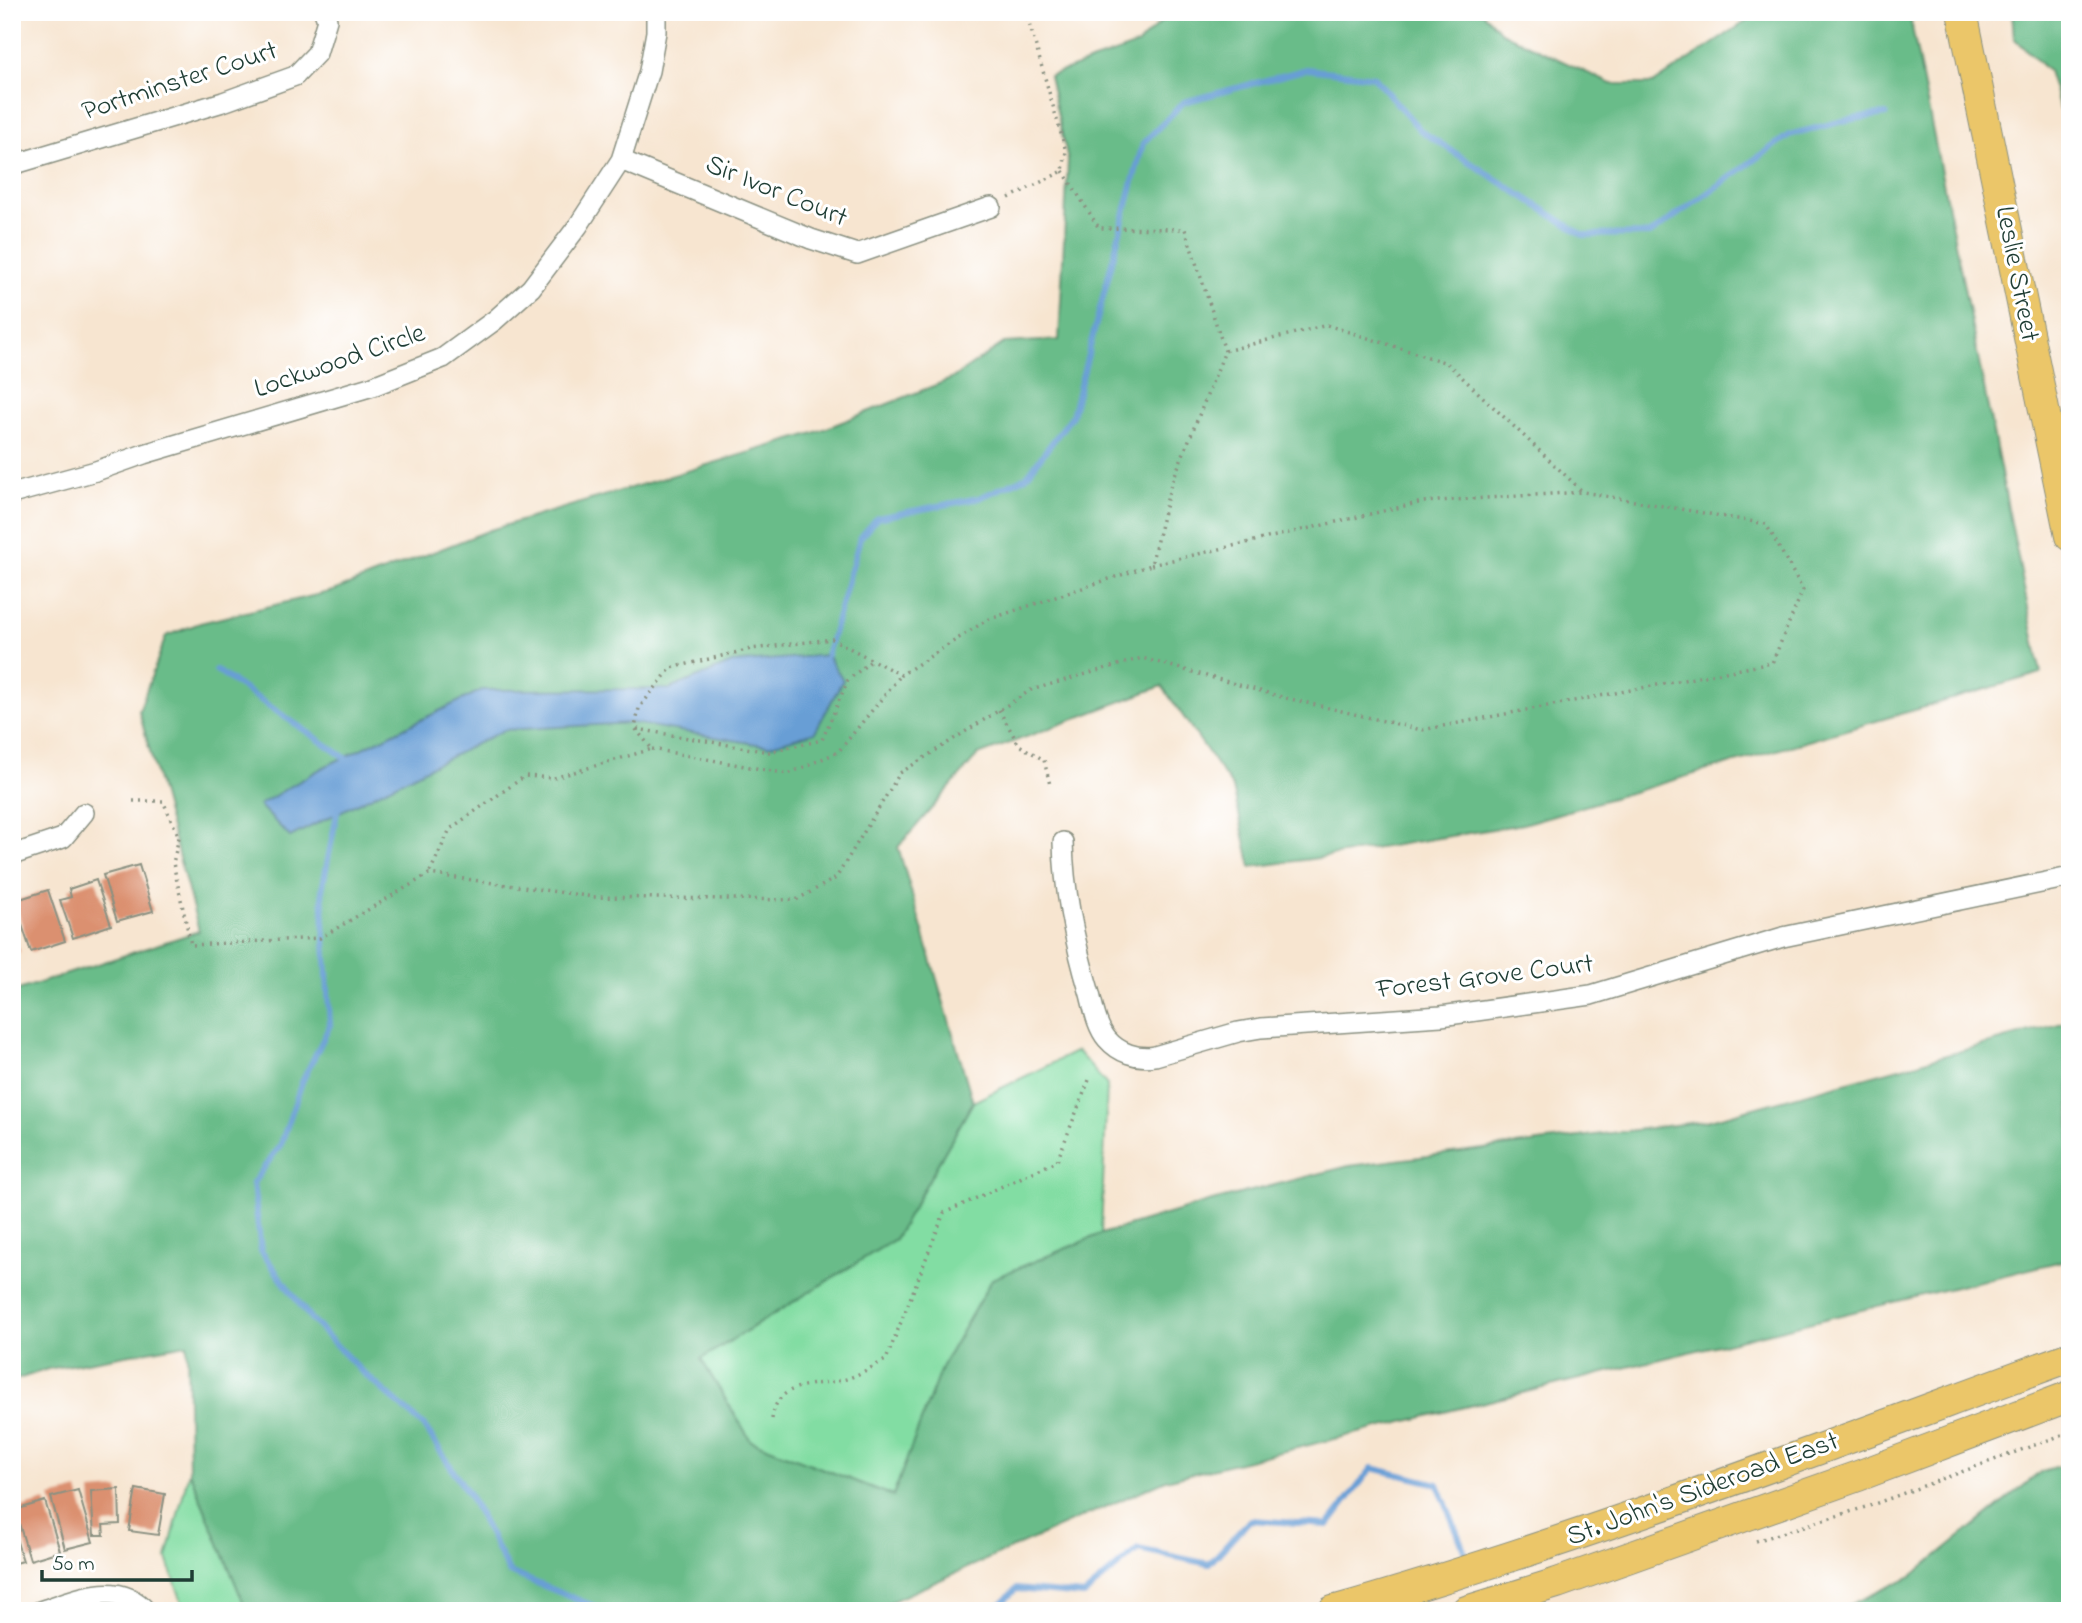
<svg xmlns="http://www.w3.org/2000/svg" width="2082" height="1623" font-family="'Indie Flower',sans-serif">
  <style>
    .green { fill: #82dda3; stroke: #508d6c; stroke-width: 2 }
    .forest { fill: #69bc89; stroke: #447c5e; stroke-width: 2 }
    .water { fill: #689ed5; stroke: #446e84; stroke-width: 2 }
    .lines { fill: none; stroke-linecap: round; stroke-linejoin: round }
    .stream { stroke: #689ed5; stroke-width: 6 }
    .building { fill: #db906f }
    .street-casing { stroke: #8b9182; stroke-width: 22 }
    .primary-casing { stroke: #8b9182; stroke-width: 32 }
    .path { stroke: #8b9182; stroke-width: 3.5; stroke-dasharray: 2 5; stroke-linecap: butt }
    .street { stroke: #fff; stroke-width: 19 }
    .primary { stroke: #ebc669; stroke-width: 30 }
    .labels { text-anchor: middle; dominant-baseline: central; stroke-width: 6; stroke-linejoin: round; paint-order: stroke }
    .street-label { font-size: 28px; fill: #1f3d34; stroke: #fff }
  </style>
  <rect width="100%" height="100%" fill="#fff"/>
  <filter id="ink" filterUnits="userSpaceOnUse"><feTurbulence type="fractalNoise" baseFrequency=".0143" numOctaves="2"/><feDisplacementMap in="SourceGraphic" scale="14" xChannelSelector="R" yChannelSelector="G"/><feConvolveMatrix kernelMatrix="1 2 1 2 8 2 1 2 1" color-interpolation-filters="sRGB"/></filter>
  <filter id="wash" filterUnits="userSpaceOnUse"><feTurbulence type="fractalNoise" baseFrequency=".00686" numOctaves="4" result="noise"/><feDisplacementMap in="SourceGraphic" scale="28" xChannelSelector="R" yChannelSelector="G"/><feGaussianBlur stdDeviation="1.57" result="paint"/><feColorMatrix in="noise" values="0 0 0 0 0 0 0 0 0 0 0 0 0 0 0 0 0 1.4 0 .05"/><feComposite in="paint" operator="in"/></filter>
  <g filter="url(#wash)">
    <rect width="100%" height="100%" fill="#f7e5d0"/>
    <path class="green" d="M1077,1051L1107,1085L1101,1234L992,1279L942,1366L893,1496L751,1441L701,1359L895,1239L973,1102Z
      M189,1471L247,1611H185L167,1558Z"/>
    <path class="forest" d="M1171,12H1482L1501,32L1611,84H1653L1760,12H1909L2041,673L1523,824L1318,858L1251,867L1233,788L1162,686L978,755L898,847L973,1102L895,1239L701,1359L751,1441L893,1496L942,1366L992,1279L1101,1234L1208,1202L1349,1166L1706,1121L2070,1021V1259L1166,1480L870,1611H247L189,1471L187,1344L48,1369L12,1381V992L199,931L139,711L166,636L200,623L333,591L490,530L814,433L951,379L1004,343L1059,340L1068,160L1049,76L1137,45Z
      M2012,12H2070V141L2048,71L2014,38Z
      M2070,1463V1611H1837L1912,1576L2042,1471Z"/>
    <path class="water" d="M827,655L843,680L815,732L768,746L632,723L504,730L290,837L259,805L322,768L482,690L670,689L732,663Z"/>
    <g class="lines">
      <path class="stream" d="M827,655L860,538L877,518L979,498L1026,477L1072,416L1143,143L1184,102L1307,69L1374,77L1421,131L1583,235L1650,234L1789,135L1847,120L1886,114
        M216,670L350,761
        M338,808L322,890L330,1025L302,1082L281,1144L253,1183L261,1251L310,1318L359,1369L424,1426L468,1493L509,1572L606,1611
        M994,1611L1016,1589L1084,1595L1138,1549L1209,1564L1250,1520L1328,1525L1372,1468L1438,1484L1468,1560
        M1861,1611L1870,1608L1875,1611"/>
    </g>
    <g id="blocks">
      <path class="building" d="M139,865L153,911L117,921L103,875Z
        M96,880L111,925L73,938L60,900L71,897L69,889Z
        M48,890L65,941L31,952L14,901Z
        M12,928L20,952L12,954Z
        M119,1489L120,1524L103,1525L104,1535H94L91,1491Z
        M136,1489L165,1494L158,1535L129,1531Z
        M78,1490L93,1542L65,1549L51,1497Z
        M45,1501L60,1551L30,1560L15,1510Z
        M12,1526L23,1561L12,1564Z"/>
    </g>
  </g>
  <g filter="url(#ink)">
    <use href="#blocks" fill-opacity="0" stroke="#8b9182" stroke-width="2"/>
    <g class="lines">
      <defs>
        <path id="street" d="M621,160L811,239L857,254L991,207
          M12,165L223,102L295,76L317,53L327,20L324,12
          M12,494L96,471L144,454L373,386L443,358L495,320L531,288L578,226L621,160L649,71L656,32V12
          M1063,842C1064,895 1075,944 1090,994C1094,1010 1097,1027 1107,1039C1119,1053 1137,1059 1155,1056L1238,1032L1261,1028L1441,1016L1591,995L1783,937L2070,877
          M12,855L63,838L84,813
          M40,1611C73,1600 118,1578 146,1611"/>
        <path id="primary" d="M1962,12L2070,536
          M1333,1611C1583,1540 1826,1446 2070,1357
          M1466,1611L1557,1583L1858,1476L2070,1396"/>
      </defs>
      <use href="#street" class="street-casing"/>
      <use href="#primary" class="primary-casing"/>
      <path class="path" d="M1063,171L1099,228L1185,229L1225,351
        M1009,198L1063,171L1066,151L1026,12
        M1151,565L1422,502L1583,492
        M999,710L1019,745L1044,760L1050,785
        M637,729L769,752L822,740L848,680L872,660
        M652,749L788,774L838,752L901,675
        M133,801H163L179,837L173,863L191,945L320,938L429,874L594,897L796,900L836,878L900,773L1031,690L1142,658L1282,697L1422,730L1772,663L1803,590L1766,524L1583,492L1447,363L1327,325L1225,351L1170,487L1151,565L987,620L901,675L832,639L751,649L671,668L639,708L635,728L652,749L554,778L525,776L450,829L429,874
        M772,1419C777,1379 816,1387 846,1379C859,1375 873,1366 886,1360L944,1213L1057,1161L1089,1080
        M1756,1541L1869,1506L2070,1432"/>
      <use href="#street" class="street"/>
      <use href="#primary" class="primary"/>
    </g>
  </g>
  <g class="labels">
    <g class="street-label">
      <text transform="translate(180 82) rotate(-18)">Portminster Court</text>
      <text transform="translate(776 192) rotate(22)">Sir Ivor Court</text>
      <text transform="translate(2016 274) rotate(79)">Leslie Street</text>
      <text transform="translate(340 362) rotate(-19)">Lockwood Circle</text>
      <text transform="translate(1485 978) rotate(-7)">Forest Grove Court</text>
      <text transform="translate(1703 1490) rotate(-20)">St. John's Sideroad East</text>
    </g>
  </g>
  <rect width="2082" height="1623" fill="none" stroke="#fff" stroke-width="42"/>
  <path d="M42 1570v10h150v-10" fill="none" stroke="#1f3d34" stroke-width="3.5"/>
  <text x="52" y="1570" font-size="21" fill="#1f3d34" stroke="#ffffff" stroke-width="5" paint-order="stroke">50 m</text>
</svg>
